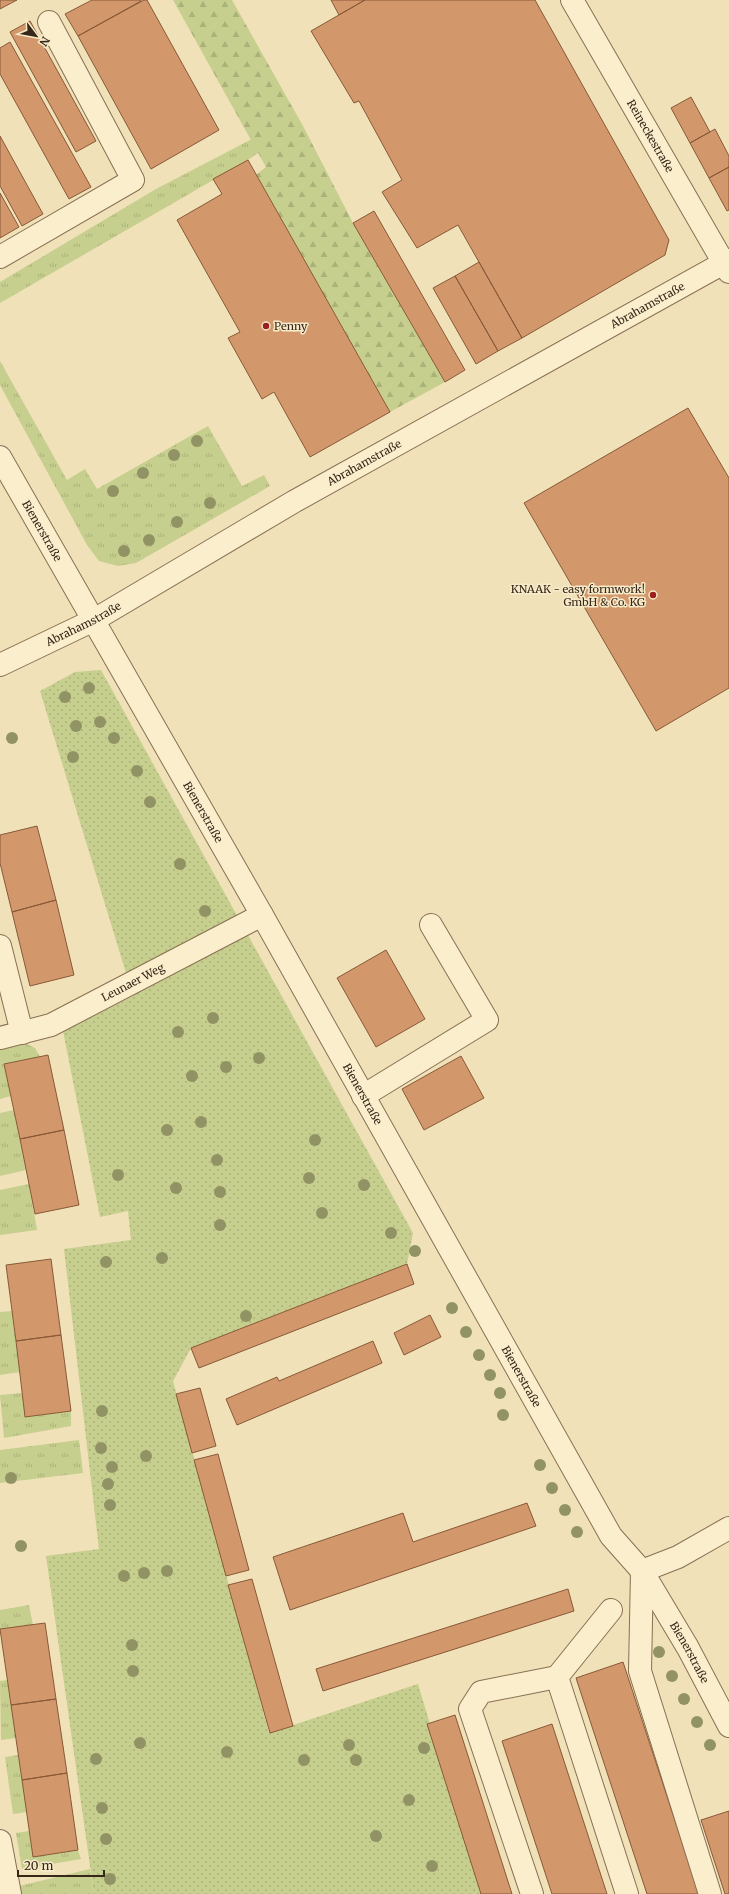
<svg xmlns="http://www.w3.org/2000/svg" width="729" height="1894" font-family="Merriweather,serif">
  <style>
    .grass { fill: url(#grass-tufts) }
    .forest { fill: url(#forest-firs) }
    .park { fill: url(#park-dots) }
    .building { fill: #d2986c; stroke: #885937 }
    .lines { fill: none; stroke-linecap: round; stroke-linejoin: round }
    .minor-casing { stroke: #887053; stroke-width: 24 }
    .minor { stroke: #fbeecd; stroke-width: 22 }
    .tree { fill: #929364 }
    .poi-dot { fill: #9b201f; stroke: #f8ebc9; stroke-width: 1.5 }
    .labels { text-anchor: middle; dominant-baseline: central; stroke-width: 3; stroke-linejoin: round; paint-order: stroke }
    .street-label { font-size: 11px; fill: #362719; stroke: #f8ebc9 }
    .poi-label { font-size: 11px; fill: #362719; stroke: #f8ebc9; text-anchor: start }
  </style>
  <defs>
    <pattern id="grass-tufts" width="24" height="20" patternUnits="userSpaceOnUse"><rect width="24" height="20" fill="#c6cf8d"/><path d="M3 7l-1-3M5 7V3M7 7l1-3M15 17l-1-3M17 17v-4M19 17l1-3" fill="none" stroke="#abb279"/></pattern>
    <pattern id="forest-firs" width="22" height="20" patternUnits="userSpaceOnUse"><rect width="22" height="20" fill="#c6cf8d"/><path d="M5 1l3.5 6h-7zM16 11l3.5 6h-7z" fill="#abb279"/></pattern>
    <pattern id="park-dots" width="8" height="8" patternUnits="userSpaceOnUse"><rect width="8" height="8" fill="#c6cf8d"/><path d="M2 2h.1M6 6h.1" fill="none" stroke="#abb279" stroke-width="1.8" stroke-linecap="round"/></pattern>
  </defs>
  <rect width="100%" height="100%" fill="#f0e1b9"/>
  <path class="grass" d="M252,139L259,152L248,160L0,303V282L156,189Z
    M0,361L67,480L85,469L97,489L208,426L242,486L264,475L270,486L136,563L118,566L99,561L87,545L0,385Z
    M27,1044L35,1048L40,1057L4,1064L11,1096L0,1099V1049Z
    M14,1110L26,1170L0,1176V1113Z
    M29,1184L37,1230L0,1235V1190Z
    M12,1311L20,1372L0,1375V1312Z
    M22,1393L26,1417L71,1411V1426L4,1438L0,1395Z
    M79,1440L83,1473L0,1483V1450Z
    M29,1605L33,1625L0,1629V1610Z
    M7,1680L16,1738L1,1740L0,1681Z
    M18,1755L27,1812L13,1814L5,1757Z
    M29,1831L34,1857L78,1850L81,1859L22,1869L16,1833Z
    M90,1869L94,1894H16L15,1887Z"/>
  <path class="forest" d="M173,0H232L303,126L353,223L445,382L390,412L256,175L266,167Z"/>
  <path class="park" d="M101,670L413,1233L407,1264L191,1348L173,1381L269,1733L418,1684L481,1894H94L46,1556L99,1549L64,1249L131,1240L128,1211L100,1217L63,1031L133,996L40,691L75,672Z"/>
  <path class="building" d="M0,0H17L0,9Z
    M92,0H141V1L78,36L65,14Z
    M144,0H147L219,130L151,169L78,36Z
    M331,0H365L339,15Z
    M365,0H535L669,240L665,255L522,338L458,225L417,248L382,192L402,180L359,101L354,103L311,31Z
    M30,21L96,141L76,152L10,32Z
    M10,42L91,187L69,199L0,74V48Z
    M691,97L710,132L690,143L671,108Z
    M715,129L729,156V167L709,178L690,143Z
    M0,136L43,214L22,226L0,186Z
    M248,160L390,412L310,457L274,392L262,399L228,338L240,332L177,220L222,194L213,179Z
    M729,167V210L727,211L709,178Z
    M0,193L19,227L0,238Z
    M374,211L465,370L445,382L353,223Z
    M479,262L522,338L498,351L455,276Z
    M455,276L498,351L476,364L433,288Z
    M688,408L729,478V688L656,731L524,503Z
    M37,826L56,900L12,912L0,863V835Z
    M56,900L74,975L30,986L12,912Z
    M386,950L425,1019L376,1047L337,978Z
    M48,1055L64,1130L20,1139L4,1064Z
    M461,1056L484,1098L424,1130L402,1089Z
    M64,1130L79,1205L35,1214L20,1139Z
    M51,1259L61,1335L16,1341L6,1265Z
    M407,1264L414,1284L199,1368L191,1348Z
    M430,1315L441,1337L404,1355L394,1333Z
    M61,1335L71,1411L25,1417L16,1341Z
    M373,1341L382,1363L237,1425L226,1399L277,1377L279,1381Z
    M200,1388L216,1446L192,1453L176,1394Z
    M218,1454L249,1570L226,1576L194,1460Z
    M527,1503L536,1526L290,1610L273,1557L403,1513L413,1542Z
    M252,1579L293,1726L270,1733L228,1585Z
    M568,1589L574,1611L323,1691L316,1669Z
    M45,1623L56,1699L11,1705L0,1629Z
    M623,1662L699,1894H647L576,1678Z
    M56,1699L67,1773L22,1780L11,1705Z
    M455,1715L512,1894H481L427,1724Z
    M552,1724L607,1894H552L502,1741Z
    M67,1773L78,1850L33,1857L22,1780Z
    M729,1811V1894H725L701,1820Z"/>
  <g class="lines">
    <defs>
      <g id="minor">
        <path id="s1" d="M572,0L729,272"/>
        <path d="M0,257L133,180L49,22"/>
        <path id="s2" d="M0,457L262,915L611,1536L642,1571L688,1648L729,1726"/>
        <path id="s3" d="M0,665L94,620L295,501L729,260"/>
        <path d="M0,946L22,1033"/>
        <path id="s4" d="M0,1038L51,1025L262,915"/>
        <path d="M363,1096L487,1020L431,925"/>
        <path d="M642,1571L640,1671L710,1894"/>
        <path d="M642,1571L678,1557L729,1528"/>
        <path d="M611,1610L557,1677L627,1894"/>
        <path d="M0,1841L10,1894"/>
        <path d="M532,1894L470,1709L481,1692L557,1677"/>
      </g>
    </defs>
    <use href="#minor" class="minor-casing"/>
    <use href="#minor" class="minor"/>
  </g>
  <g class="tree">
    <circle cx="197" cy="441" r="6"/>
    <circle cx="174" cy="455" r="6"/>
    <circle cx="143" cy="473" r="6"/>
    <circle cx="113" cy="491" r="6"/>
    <circle cx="210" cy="503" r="6"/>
    <circle cx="177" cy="522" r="6"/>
    <circle cx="149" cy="540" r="6"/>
    <circle cx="124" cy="551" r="6"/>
    <circle cx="89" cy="688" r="6"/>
    <circle cx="65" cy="697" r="6"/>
    <circle cx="100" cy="722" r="6"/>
    <circle cx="76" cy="726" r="6"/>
    <circle cx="12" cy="738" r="6"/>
    <circle cx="114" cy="738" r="6"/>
    <circle cx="73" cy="757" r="6"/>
    <circle cx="137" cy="771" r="6"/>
    <circle cx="150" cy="802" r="6"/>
    <circle cx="180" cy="864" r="6"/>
    <circle cx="205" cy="911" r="6"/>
    <circle cx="213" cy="1018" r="6"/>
    <circle cx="178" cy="1032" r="6"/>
    <circle cx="259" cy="1058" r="6"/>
    <circle cx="226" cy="1067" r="6"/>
    <circle cx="192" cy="1076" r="6"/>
    <circle cx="201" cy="1122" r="6"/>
    <circle cx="167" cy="1130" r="6"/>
    <circle cx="315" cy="1140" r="6"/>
    <circle cx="217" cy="1160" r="6"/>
    <circle cx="118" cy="1175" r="6"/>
    <circle cx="309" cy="1178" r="6"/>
    <circle cx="364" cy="1185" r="6"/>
    <circle cx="176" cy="1188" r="6"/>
    <circle cx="220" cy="1192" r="6"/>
    <circle cx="322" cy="1213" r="6"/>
    <circle cx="220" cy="1225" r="6"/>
    <circle cx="391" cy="1233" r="6"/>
    <circle cx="415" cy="1251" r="6"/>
    <circle cx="162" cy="1258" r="6"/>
    <circle cx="106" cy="1262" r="6"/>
    <circle cx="452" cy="1308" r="6"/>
    <circle cx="246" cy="1316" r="6"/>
    <circle cx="466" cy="1332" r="6"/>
    <circle cx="479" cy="1355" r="6"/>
    <circle cx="490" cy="1375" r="6"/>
    <circle cx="500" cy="1393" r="6"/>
    <circle cx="102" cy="1411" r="6"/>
    <circle cx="503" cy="1415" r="6"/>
    <circle cx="101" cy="1448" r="6"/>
    <circle cx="146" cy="1456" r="6"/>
    <circle cx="540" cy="1465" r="6"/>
    <circle cx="112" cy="1467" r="6"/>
    <circle cx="11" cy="1478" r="6"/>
    <circle cx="108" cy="1484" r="6"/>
    <circle cx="552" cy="1488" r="6"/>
    <circle cx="110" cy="1505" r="6"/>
    <circle cx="565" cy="1510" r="6"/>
    <circle cx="577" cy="1532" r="6"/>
    <circle cx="21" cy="1546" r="6"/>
    <circle cx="167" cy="1571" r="6"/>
    <circle cx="144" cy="1573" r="6"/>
    <circle cx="124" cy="1576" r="6"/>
    <circle cx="132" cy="1645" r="6"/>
    <circle cx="659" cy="1652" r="6"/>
    <circle cx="133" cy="1671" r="6"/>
    <circle cx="672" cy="1676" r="6"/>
    <circle cx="684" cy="1699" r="6"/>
    <circle cx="697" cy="1722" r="6"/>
    <circle cx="140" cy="1743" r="6"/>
    <circle cx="349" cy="1745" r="6"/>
    <circle cx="710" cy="1745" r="6"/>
    <circle cx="424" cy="1748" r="6"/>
    <circle cx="227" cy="1752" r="6"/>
    <circle cx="96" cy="1759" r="6"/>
    <circle cx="304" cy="1760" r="6"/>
    <circle cx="356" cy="1760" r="6"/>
    <circle cx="409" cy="1800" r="6"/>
    <circle cx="102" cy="1808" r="6"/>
    <circle cx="376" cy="1836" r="6"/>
    <circle cx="106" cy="1839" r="6"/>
    <circle cx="432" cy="1866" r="6"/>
    <circle cx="110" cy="1879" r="6"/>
  </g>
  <g class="poi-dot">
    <circle cx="266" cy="326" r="4"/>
    <circle cx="653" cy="595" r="4"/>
  </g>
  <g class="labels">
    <g class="street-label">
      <text stroke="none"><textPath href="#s1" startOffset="157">Reineckestraße</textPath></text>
      <text stroke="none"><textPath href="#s3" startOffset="741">Abrahamstraße</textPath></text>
      <text stroke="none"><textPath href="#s3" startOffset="417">Abrahamstraße</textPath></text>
      <text stroke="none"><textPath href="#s2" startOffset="85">Bienerstraße</textPath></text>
      <text stroke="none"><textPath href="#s3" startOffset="93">Abrahamstraße</textPath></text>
      <text stroke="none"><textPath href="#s2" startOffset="409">Bienerstraße</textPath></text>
      <text stroke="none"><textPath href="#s4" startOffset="145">Leunaer Weg</textPath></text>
      <text stroke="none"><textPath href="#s2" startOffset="733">Bienerstraße</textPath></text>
      <text stroke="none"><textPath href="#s2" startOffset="1057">Bienerstraße</textPath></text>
      <text stroke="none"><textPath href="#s2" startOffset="1381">Bienerstraße</textPath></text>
    </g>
    <g class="poi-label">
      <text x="274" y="326">Penny</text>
      <text x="645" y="589" text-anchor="end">KNAAK - easy formwork!<tspan x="645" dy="13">GmbH &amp; Co. KG</tspan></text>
    </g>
  </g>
  <g transform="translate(36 36) rotate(122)" stroke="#f8ebc9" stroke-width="3" paint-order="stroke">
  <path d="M0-3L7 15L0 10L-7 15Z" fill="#362719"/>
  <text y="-6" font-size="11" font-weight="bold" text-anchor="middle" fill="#362719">N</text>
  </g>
  <path d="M18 1870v6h86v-6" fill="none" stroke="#362719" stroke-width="2"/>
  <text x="24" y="1870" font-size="12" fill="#362719" stroke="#f8ebc9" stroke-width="3" paint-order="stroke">20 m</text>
</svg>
